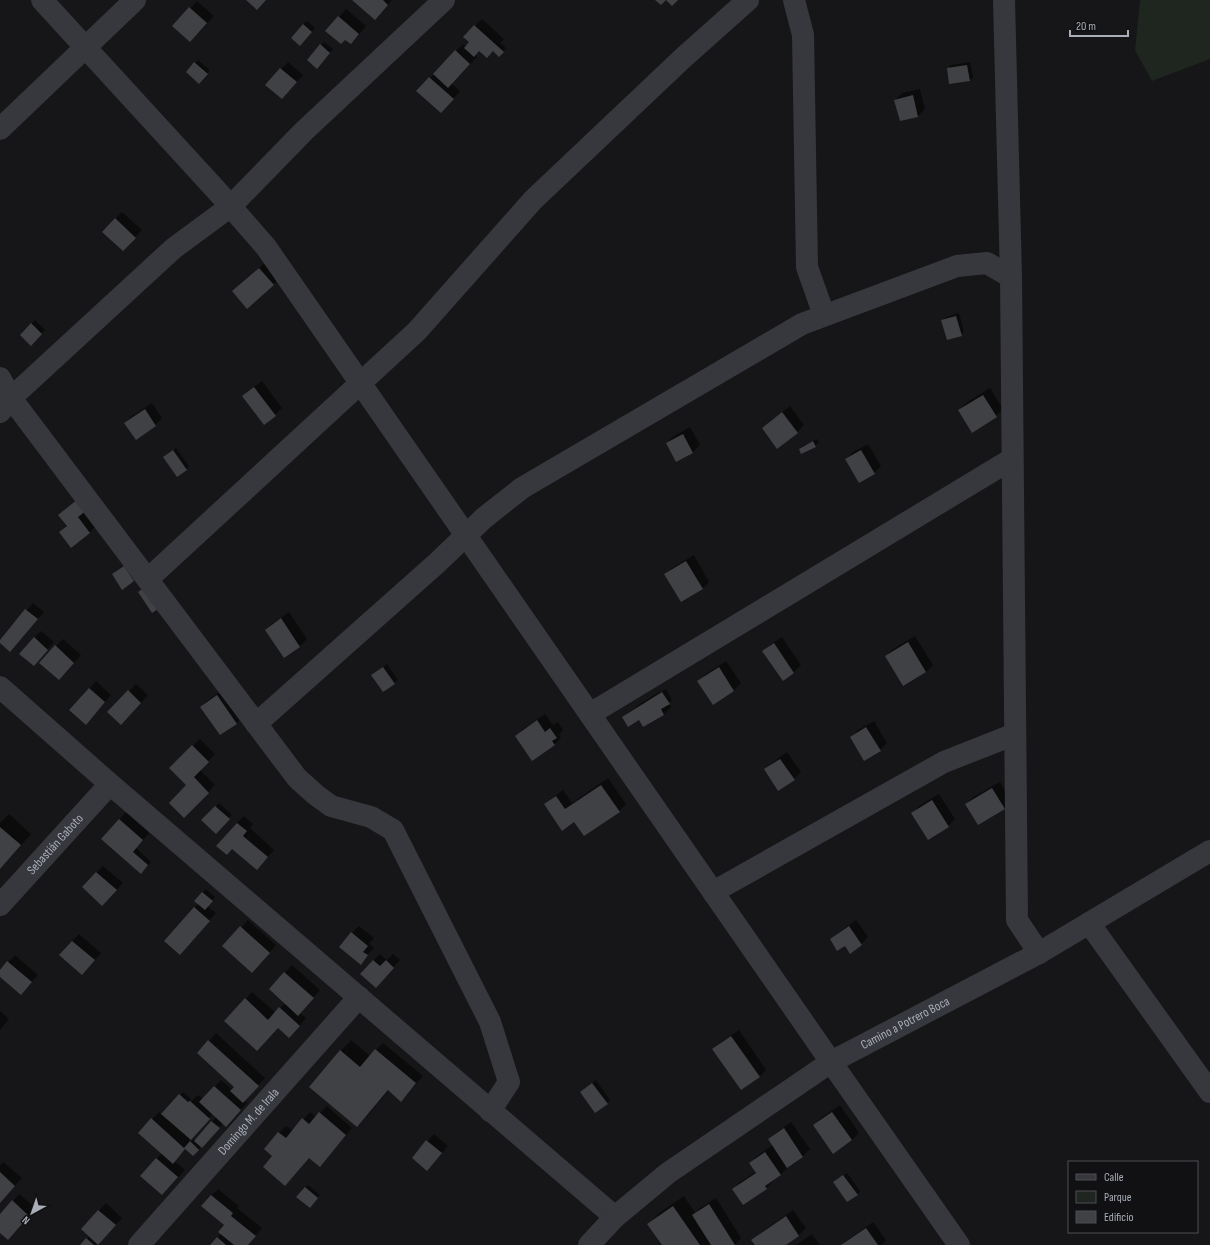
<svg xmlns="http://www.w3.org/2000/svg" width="1210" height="1245" font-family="'Sofia Sans Condensed',sans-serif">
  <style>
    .green { fill: #1e261f }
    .shadow { fill: #0007; fill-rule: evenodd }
    .building { fill: #404145 }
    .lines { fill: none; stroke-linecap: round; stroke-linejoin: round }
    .minor { stroke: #37383d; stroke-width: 22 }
    .labels { text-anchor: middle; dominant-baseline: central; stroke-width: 4; stroke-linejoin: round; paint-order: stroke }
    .street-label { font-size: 13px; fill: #a8adb8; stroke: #111113 }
  </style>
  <rect width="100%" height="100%" fill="#161618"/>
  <path class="green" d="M1140,0H1210V59L1152,81L1135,50Z"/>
  <path class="shadow" d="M354,0H392L382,12Z
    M197,1L214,16L197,34L173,26Z
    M346,9L366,26L358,36L327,31Z
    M482,19L504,39L500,43L506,48L499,56L493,50H479L475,55L477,57L451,83L460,91L448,105L418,91L463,44L466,47L470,42L464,37Z
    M307,21L315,28L304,41L303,24Z
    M324,42L333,49L320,64L321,45Z
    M198,60L210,70L202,79L195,63Z
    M288,62L303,75L289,91L267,85Z
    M970,62L973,77L970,80L948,69L951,65Z
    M920,89L925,109L918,116L895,100L902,93Z
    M122,212L142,230L123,249L115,219Z
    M267,261L281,277L247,308L240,284Z
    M959,313L964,332L961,335L942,320L946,317Z
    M35,320L45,330L31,344L21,335Z
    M262,381L282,408L275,415L251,389Z
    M990,388L1003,409L996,416L959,410L966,403Z
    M152,403L162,418L155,425L125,423L132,416Z
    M790,406L804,425L797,432L763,428L770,421Z
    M690,427L700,445L693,452L676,461L667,443L674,436Z
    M817,439L819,442L815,446L802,453L800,449L803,446Z
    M868,444L881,466L874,473L846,459L853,452Z
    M176,448L189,466L186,470L164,457Z
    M82,496L97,525L90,532H60L68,524Z
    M694,555L709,582L702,589L665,575L672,568Z
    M33,603L44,612L10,651L0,641Z
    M289,612L307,639L300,646L284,656L266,630L273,623Z
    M41,631L54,642L34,665V638Z
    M915,636L933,665L926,672L886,656L893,649Z
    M782,637L801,665L794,672L783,680L764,651L771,644Z
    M63,639L81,655L66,672L56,646Z
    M726,661L741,683L734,690L699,681L706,674Z
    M387,664L398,680L394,683L372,675Z
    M96,681L111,695L93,716L70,710Z
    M136,684L148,695L128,717L129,691Z
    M224,689L243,716L236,724L201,707L208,700Z
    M666,689L672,700L669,703L671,707L664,714L644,726L639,719L623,717L641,703L661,691V692Z
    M545,714L553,725L558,722L563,730L559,735L561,738L554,745L516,736L523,729Z
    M874,721L887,743L880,750L851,738L858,730Z
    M200,739L215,754L200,770L215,785L184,817L187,785L170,768Z
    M787,752L801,772L794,779L765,770L772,763Z
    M608,778L626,804L619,811L574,821L545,805L552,798L563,790L572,803Z
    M1000,782L1011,802L1004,809L966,804L973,797Z
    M939,794L955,819L948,826L912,814L919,806Z
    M219,803L232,815L216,832L203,820Z
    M126,812L149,833L136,848L151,862L141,873L102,839Z
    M9,814L31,834L0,869V823Z
    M244,816L253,824L250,828L274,850L257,869L237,823Z
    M103,866L123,883L109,898L96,873Z
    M206,889L215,897L207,906L216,913L187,946L194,908L199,904L196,901Z
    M248,920L276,945L259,965L223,946Z
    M856,920L868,937L861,944H845L831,940L838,933Z
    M359,926L374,938L369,944L374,948L360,963L352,933Z
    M79,934L101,953L82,974L72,941Z
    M380,954L387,960L393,954L400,960L383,979L373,961Z
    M15,955L38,975L28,986L0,975V971Z
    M292,965L320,990L300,1013L306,1018L296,1030L226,1021L252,992L276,1013L285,1003L270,989Z
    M0,1011L9,1019L0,1030Z
    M739,1030L766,1070L759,1077L714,1050L721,1042Z
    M216,1033L265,1078L244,1100L247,1103L233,1118L223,1123L205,1143L193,1155L186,1148L174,1161L185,1170L162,1194L141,1175L162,1153L152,1119L159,1112L162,1115L183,1092L191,1099L187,1103L188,1104L198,1095L203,1099L221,1080L233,1090L235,1087L198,1053ZM213,1114L216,1117L195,1140L194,1139L191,1141L189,1140Z
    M351,1040L370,1056L383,1043L423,1076L401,1100L389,1090L368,1115L357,1126L341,1051Z
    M596,1080L610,1100L607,1103L584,1089Z
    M840,1105L859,1133L852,1140L814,1125L821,1118Z
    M327,1106L352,1128L327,1158L274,1155L279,1133L286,1126L293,1131L310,1112L316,1117Z
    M791,1122L810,1149L803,1156L787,1166L788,1167L781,1174L772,1180L773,1181L766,1188L733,1190L740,1182L756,1172L750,1163L757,1156L773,1145L769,1140L776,1133Z
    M434,1134L448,1146L434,1162L427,1141Z
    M3,1162L22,1178L0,1202V1165Z
    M847,1173L860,1191L857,1195L838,1179Z
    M308,1185L320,1195L313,1203L305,1188Z
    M218,1189L239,1206L237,1208L262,1228L248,1245H211L221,1234L225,1224L211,1196Z
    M19,1194L36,1208L15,1232H0V1215Z
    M684,1196L695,1213L700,1208L716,1198L741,1238L735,1245H663L649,1224L659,1213Z
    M106,1203L122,1218L99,1243L100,1245H82L90,1236L82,1229Z
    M793,1210L806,1228L799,1235L785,1245H756L753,1240L760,1233Z
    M873,1222L886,1240L882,1245H842L846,1241Z
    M812,1234L820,1245H796Z"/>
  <path class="building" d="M246,0H266L257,10Z
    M352,0H383L388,5L375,20Z
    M655,0H678L672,6L666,0L661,5Z
    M189,7L207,23L190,42L172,26Z
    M338,16L359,34L351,44L345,40L341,44L325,31Z
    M303,24L312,32L300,46L291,38Z
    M474,25L504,52L499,57L493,51L487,58L479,51L474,57L464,48L469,42L463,37Z
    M320,44L330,53L317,69L307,60Z
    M455,50L470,64L448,88L433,74Z
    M194,62L208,74L199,84L186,72Z
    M967,65L970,81L949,84L947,68Z
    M280,68L297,82L282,99L265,85Z
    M429,77L454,99L441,113L416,91Z
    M913,95L918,117L900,121L894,100Z
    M115,218L136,238L123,251L102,232Z
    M259,268L274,285L247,309L232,291Z
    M956,316L962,336L947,340L941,320Z
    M31,323L42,334L31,346L20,335Z
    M254,387L276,416L264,425L242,396Z
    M983,395L997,417L972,433L958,410Z
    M145,409L156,426L136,440L124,423Z
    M782,412L798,433L777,449L762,428Z
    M683,434L693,453L676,462L666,443Z
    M813,441L816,447L801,454L799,449Z
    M173,450L187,470L177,477L163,457Z
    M861,450L875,474L859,483L845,459Z
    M78,499L87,510L78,517L90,533L71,548L59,532L67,526L58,515Z
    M686,561L703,589L681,602L664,574Z
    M124,566L134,581L122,590L112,574Z
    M150,584L164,605L152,613L138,592Z
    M25,609L38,619L10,652L0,643V640Z
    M281,618L300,647L284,658L265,630Z
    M34,637L48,650L34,666L19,654Z
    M908,642L926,672L903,686L885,656Z
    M774,643L794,673L783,681L762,651Z
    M55,645L74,663L59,680L39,663Z
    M383,667L395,684L383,692L371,675Z
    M719,667L734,691L713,705L697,681Z
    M89,688L105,702L86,725L69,710Z
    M128,690L141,703L121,725L107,712Z
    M662,692L670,704L661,709L664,715L643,727L639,720L628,727L622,717Z
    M217,695L237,724L220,735L200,707Z
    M537,720L545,732L550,728L557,738L552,741L555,745L532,761L515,736Z
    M866,727L881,751L864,761L850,737Z
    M192,745L209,762L194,777L209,793L184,818L169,803L186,785L169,768Z
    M780,759L795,780L778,791L764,769Z
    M601,785L620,812L584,836L574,822L562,831L544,804L556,796L565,809Z
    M992,788L1005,809L978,825L965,804Z
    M932,800L949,827L928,840L911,813Z
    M215,806L230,819L216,834L201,820Z
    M119,819L143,840L133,852L148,865L141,874L101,839Z
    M237,823L247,831L243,836L268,857L257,870L232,849L227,855L216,846Z
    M0,827L21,845L0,869Z
    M96,872L117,890L102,906L82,887Z
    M202,892L213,901L205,910L194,901Z
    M194,907L210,921L180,955L164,941Z
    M240,926L270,953L252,973L222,946Z
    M849,926L862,945L850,954L845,946L837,951L830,939Z
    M351,932L368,946L363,952L368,955L361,965L339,947Z
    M72,941L95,960L82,975L59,955Z
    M373,960L380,966L386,960L394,968L376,988L360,974Z
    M7,961L32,982L21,995L0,977V970Z
    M284,972L314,998L298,1016L269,989Z
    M245,998L268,1020L279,1007L300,1026L289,1038L278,1028L257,1051L224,1021Z
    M731,1036L760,1077L741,1090L712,1049Z
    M208,1040L259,1086L243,1103L230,1091L234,1087L197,1053Z
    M375,1049L416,1083L401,1102L388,1090L357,1127L309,1087L340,1050L360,1067Z
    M592,1083L608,1104L595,1113L580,1092Z
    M214,1086L241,1110L226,1127L199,1102Z
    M179,1094L188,1102L190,1101L210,1119L191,1140L161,1114Z
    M319,1112L346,1135L320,1167L309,1158L285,1186L263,1167L272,1156L264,1149L278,1132L286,1138L302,1118L309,1124Z
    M832,1112L852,1140L833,1154L813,1125Z
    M151,1118L184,1148L190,1141L199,1150L193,1156L185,1149L173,1164L138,1133Z
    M211,1121L220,1128L202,1148L194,1141Z
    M784,1128L803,1157L787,1168L768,1139Z
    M426,1140L442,1153L427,1171L412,1158Z
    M765,1152L781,1175L765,1186L767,1189L743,1205L732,1189L756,1173L749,1163Z
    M156,1158L178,1177L162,1195L140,1176Z
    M0,1172L15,1186L0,1203Z
    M843,1175L858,1195L847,1202L833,1182Z
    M305,1187L318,1198L310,1208L296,1197Z
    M211,1195L233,1213L231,1216L256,1236L248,1245H234L218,1232L224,1225L201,1206Z
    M12,1200L29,1216L8,1240L0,1233V1214Z
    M709,1204L735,1245H711L692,1215Z
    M673,1206L700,1245H662L647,1224Z
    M98,1210L116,1225L98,1245L81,1229Z
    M786,1216L799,1236L786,1245H755L751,1240Z
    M866,1228L878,1245H841Z
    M217,1237L226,1245H210Z
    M86,1238L94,1245H80Z"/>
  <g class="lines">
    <g class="minor">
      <path d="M42,0L217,191L266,247L831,1062L959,1245"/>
      <path d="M794,0L803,35L807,267L824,315"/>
      <path d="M1004,0L1011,277L1017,920L1039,953"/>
      <path d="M0,129L135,0"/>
      <path d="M0,378L11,398L297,778L316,795L331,806L371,817L393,830L490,1022L509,1082L490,1111"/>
      <path d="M0,412L11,398L174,248L231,206L304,131L444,0"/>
      <path d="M148,579L417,331L533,200L683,58L748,0"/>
      <path d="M0,687L110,784L615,1217"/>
      <path d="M590,714L1012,459"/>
      <path d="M256,724L437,563L484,518L522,488L802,324L957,266L987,263L1011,277"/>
      <path d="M713,892L944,762L1015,734"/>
      <path id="s1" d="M0,905L110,784"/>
      <path d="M1089,923L1210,1092"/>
      <path id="s2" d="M139,1245L359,997"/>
      <path id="s3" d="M589,1245L615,1217L668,1173L831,1062L1039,953L1210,851"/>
    </g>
  </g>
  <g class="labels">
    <g class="street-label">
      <text stroke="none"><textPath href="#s1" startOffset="82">Sebastián Gaboto</textPath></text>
      <text stroke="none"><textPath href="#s3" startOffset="388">Camino a Potrero Boca</textPath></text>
      <text stroke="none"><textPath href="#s2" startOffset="165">Domingo M. de Irala</textPath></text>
    </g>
  </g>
  <rect x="1068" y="1161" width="130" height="72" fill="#111113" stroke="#4d4f55"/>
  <rect x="1076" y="1174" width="20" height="6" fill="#37383d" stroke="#4d4f55"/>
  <text x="1104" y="1181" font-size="12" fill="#a8adb8">Calle</text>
  <rect x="1076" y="1191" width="20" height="12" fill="#1e261f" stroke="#4d4f55"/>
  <text x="1104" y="1201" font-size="12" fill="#a8adb8">Parque</text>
  <rect x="1076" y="1211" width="20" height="12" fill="#404145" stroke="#4d4f55"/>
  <text x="1104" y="1221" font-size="12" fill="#a8adb8">Edificio</text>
  <g transform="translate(32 1213) rotate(220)" stroke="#111113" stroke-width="3" paint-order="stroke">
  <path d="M0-3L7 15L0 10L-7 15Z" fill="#a8adb8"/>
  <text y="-6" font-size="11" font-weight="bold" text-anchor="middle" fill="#a8adb8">N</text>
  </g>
  <path d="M1070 30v6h58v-6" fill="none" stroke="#a8adb8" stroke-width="2"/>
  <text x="1076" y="30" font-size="12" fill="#a8adb8" stroke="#111113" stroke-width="3" paint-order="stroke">20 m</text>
</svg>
